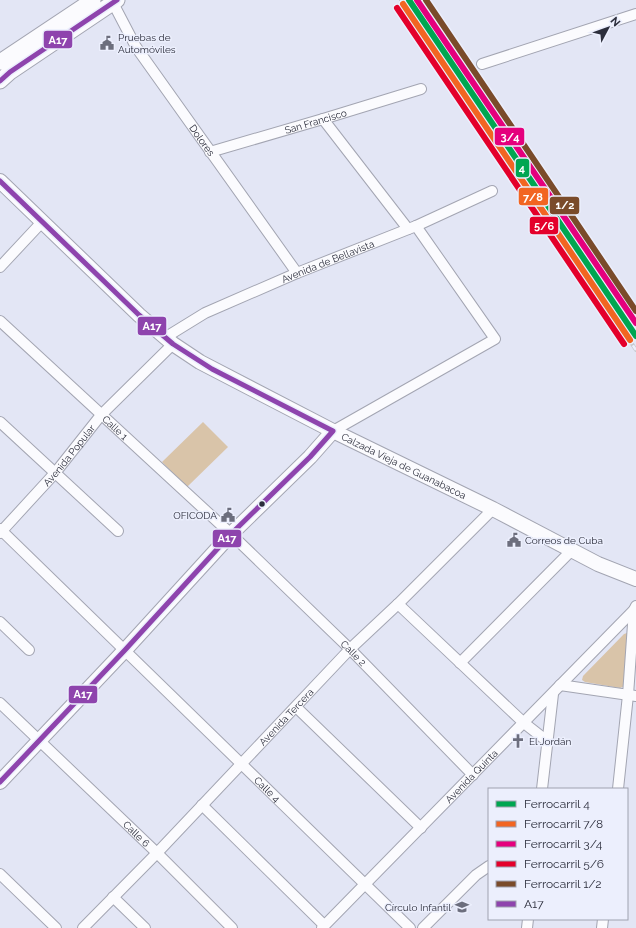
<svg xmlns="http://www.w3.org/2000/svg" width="636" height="928" font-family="Raleway,sans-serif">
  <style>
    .green { fill: #d9c4a9 }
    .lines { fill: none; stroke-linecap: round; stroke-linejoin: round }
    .minor-casing { stroke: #a3a5b2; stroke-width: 12 }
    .secondary-casing { stroke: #a3a5b2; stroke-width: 16 }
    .primary-casing { stroke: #a3a5b2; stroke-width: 17 }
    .minor { stroke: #fbfbfe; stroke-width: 10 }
    .secondary { stroke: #fbfbfe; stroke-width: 14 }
    .primary { stroke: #fbfbfe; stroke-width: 15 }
    .rail-casing { stroke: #c7c8cc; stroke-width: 4 }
    .rail { stroke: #eceffd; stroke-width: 2.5; stroke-dasharray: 8; stroke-linecap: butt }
    .bus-1-casing { stroke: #eceffd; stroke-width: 8 }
    .bus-1 { stroke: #8e44ad; stroke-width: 5 }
    .rail-1-casing { stroke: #eceffd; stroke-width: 9 }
    .rail-2-casing { stroke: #eceffd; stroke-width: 9 }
    .rail-3-casing { stroke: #eceffd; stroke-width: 9 }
    .rail-4-casing { stroke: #eceffd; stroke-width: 9 }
    .rail-5-casing { stroke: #eceffd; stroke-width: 9 }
    .rail-1 { stroke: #00a651; stroke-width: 6 }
    .rail-2 { stroke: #f26522; stroke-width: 6 }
    .rail-3 { stroke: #e5007d; stroke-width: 6 }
    .rail-4 { stroke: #e4002b; stroke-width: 6 }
    .rail-5 { stroke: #7a4b2a; stroke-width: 6 }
    .bus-dot { fill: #2c2e3c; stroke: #eceffd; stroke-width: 1.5 }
    .labels { text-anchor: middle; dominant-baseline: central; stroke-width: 3; stroke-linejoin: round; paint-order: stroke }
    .poi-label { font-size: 10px; fill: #2c2e3c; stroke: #eceffd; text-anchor: start }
    .street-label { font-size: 10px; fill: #2c2e3c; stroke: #eceffd }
    .line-badge { stroke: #eceffd; stroke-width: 1.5 }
    .badge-label { font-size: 11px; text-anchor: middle; font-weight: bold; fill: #fff }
  </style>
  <rect width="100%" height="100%" fill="#e3e6f5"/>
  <path class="green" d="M203,422L228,447L187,487L162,462Z
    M627,633L625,686L620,688L585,682L582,680L583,676L624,634Z"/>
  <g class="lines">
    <defs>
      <g id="minor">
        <path id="s1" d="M113,3L136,47L297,273"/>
        <path d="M482,64L636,14"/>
        <path d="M323,119L408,229"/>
        <path id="s2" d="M210,152L323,119L421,89"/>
        <path d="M0,267L42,222"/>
        <path id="s3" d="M0,321L231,534L350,649L473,775"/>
        <path id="s4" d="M166,337L205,313L297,273L416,226L492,191"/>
        <path d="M0,422L118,531"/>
        <path d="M333,431L495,339L416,226"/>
        <path id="s5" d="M0,529L410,928"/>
        <path id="s6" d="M0,533L55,473L101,415L173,344"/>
        <path d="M398,604L524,723L547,741"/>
        <path d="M0,622L29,650"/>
        <path d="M460,663L572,550"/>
        <path d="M560,685L636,696"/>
        <path id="s7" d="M0,703L157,853L232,928"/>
        <path d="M296,707L421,828"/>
        <path d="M542,789L553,694"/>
        <path d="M618,789L628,695L634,610"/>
        <path d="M202,805L324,925"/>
        <path d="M0,874L56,928"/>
        <path d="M113,897L145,928"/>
        <path id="s8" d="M83,928L157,853L350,649L398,604L493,509"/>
        <path id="s9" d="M322,928L634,610L636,606"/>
        <path d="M423,928L476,875L489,866"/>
        <path d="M527,928L528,919"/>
        <path d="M602,928L603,919"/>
      </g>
      <g id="secondary">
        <path id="s10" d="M0,181L139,315L173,344L200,362L333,431L493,509L598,564L636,579"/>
        <path d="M0,782L125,650L231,534L310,457L333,431"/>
      </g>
      <path id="primary" d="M0,62L93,0
        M0,81L10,72L117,0"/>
    </defs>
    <use href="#minor" class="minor-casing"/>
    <use href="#secondary" class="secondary-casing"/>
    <use href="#primary" class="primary-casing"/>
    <use href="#minor" class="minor"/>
    <use href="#secondary" class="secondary"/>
    <use href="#primary" class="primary"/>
    <defs>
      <path id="rail" d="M401,0L636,350"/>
    </defs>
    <use href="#rail" class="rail-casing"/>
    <use href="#rail" class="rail"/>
    <defs>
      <path id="bus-1" d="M0,81L10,72L117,0
        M0,181L139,315L173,344L212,369L333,431
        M0,782L125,650L231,534L310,457L333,431"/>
    </defs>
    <use href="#bus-1" class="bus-1-casing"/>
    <use href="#bus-1" class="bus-1"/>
    <defs>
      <path id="rail-1" d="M409,0L636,336"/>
      <path id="rail-2" d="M403,4L630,340"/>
      <path id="rail-3" d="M417,0L636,323"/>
      <path id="rail-4" d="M397,8L624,344"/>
      <path id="rail-5" d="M426,0L636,311"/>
    </defs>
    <use href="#rail-1" class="rail-1-casing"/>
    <use href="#rail-2" class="rail-2-casing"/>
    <use href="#rail-3" class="rail-3-casing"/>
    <use href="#rail-4" class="rail-4-casing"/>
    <use href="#rail-5" class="rail-5-casing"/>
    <use href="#rail-1" class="rail-1"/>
    <use href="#rail-2" class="rail-2"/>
    <use href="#rail-3" class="rail-3"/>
    <use href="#rail-4" class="rail-4"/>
    <use href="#rail-5" class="rail-5"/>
  </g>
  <defs>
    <symbol id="civic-bare" viewBox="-9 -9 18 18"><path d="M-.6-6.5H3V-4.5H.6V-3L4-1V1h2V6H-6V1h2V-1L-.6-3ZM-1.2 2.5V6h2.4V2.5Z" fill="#6c6e7d" stroke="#eceffd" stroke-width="2.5" paint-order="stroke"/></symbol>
    <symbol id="church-bare" viewBox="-9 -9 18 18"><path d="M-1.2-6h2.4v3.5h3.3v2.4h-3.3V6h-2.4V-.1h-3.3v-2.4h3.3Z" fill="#6c6e7d" stroke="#eceffd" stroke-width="2.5" paint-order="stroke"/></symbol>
    <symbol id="school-bare" viewBox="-9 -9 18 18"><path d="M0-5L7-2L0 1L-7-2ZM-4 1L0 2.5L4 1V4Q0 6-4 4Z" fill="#6c6e7d" stroke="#eceffd" stroke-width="2.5" paint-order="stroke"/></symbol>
  </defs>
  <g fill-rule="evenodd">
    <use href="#civic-bare" x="97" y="33" width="20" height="20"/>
    <use href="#civic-bare" x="218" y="505" width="20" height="20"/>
    <use href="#civic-bare" x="504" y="530" width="20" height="20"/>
    <use href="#church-bare" x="508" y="731" width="20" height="20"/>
    <use href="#school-bare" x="452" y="897" width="20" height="20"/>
  </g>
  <circle class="bus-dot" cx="262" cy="504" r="3.5"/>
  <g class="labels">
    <g class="poi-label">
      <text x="118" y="37">Pruebas de<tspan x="118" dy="12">Automóviles</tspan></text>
      <text x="217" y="515" text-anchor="end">OFICODA</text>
      <text x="525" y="540">Correos de Cuba</text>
      <text x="529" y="741">El Jordán</text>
      <text x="451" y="907" text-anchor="end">Círculo Infantil</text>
    </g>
    <g class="street-label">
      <text stroke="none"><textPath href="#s2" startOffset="110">San Francisco</textPath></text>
      <text stroke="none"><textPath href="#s1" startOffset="164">Dolores</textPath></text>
      <text stroke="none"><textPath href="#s4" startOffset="179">Avenida de Bellavista</textPath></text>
      <text stroke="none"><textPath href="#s3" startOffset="157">Calle 1</textPath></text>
      <text stroke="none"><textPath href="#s6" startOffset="104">Avenida Popular</textPath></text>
      <text stroke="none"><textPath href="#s10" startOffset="499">Calzada Vieja de Guanabacoa</textPath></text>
      <text stroke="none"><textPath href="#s3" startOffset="485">Calle 2</textPath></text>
      <text stroke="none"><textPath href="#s8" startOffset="293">Avenida Tercera</textPath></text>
      <text stroke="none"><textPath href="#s9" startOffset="213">Avenida Quinta</textPath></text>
      <text stroke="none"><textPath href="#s5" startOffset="373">Calle 4</textPath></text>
      <text stroke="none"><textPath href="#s7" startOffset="189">Calle 6</textPath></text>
    </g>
  </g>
  <g class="line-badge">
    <rect x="43" y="30" width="30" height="19" rx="4" fill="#8e44ad"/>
    <rect x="494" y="127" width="31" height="19" rx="4" fill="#e5007d"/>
    <rect x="515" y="158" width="15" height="20" rx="4" fill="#00a651"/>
    <rect x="518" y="187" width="31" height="19" rx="4" fill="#f26522"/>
    <rect x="549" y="196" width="31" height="19" rx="4" fill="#7a4b2a"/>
    <rect x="529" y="216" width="30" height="19" rx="4" fill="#e4002b"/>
    <rect x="137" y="316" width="30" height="20" rx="4" fill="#8e44ad"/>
    <rect x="212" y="529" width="30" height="19" rx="4" fill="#8e44ad"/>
    <rect x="68" y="685" width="30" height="19" rx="4" fill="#8e44ad"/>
  </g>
  <g class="badge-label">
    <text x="58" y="44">A17</text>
    <text x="510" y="141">3/4</text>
    <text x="522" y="172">4</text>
    <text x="533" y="201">7/8</text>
    <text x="565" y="209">1/2</text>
    <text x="544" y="230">5/6</text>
    <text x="152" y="330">A17</text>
    <text x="227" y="542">A17</text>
    <text x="83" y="698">A17</text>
  </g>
  <rect x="488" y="788" width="140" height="132" fill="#eceffd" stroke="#9fa2b0"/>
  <rect x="496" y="801" width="20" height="6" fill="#00a651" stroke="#9fa2b0"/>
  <text x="524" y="808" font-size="12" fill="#2c2e3c">Ferrocarril 4</text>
  <rect x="496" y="821" width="20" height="6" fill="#f26522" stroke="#9fa2b0"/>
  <text x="524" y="828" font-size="12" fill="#2c2e3c">Ferrocarril 7/8</text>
  <rect x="496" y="841" width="20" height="6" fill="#e5007d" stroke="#9fa2b0"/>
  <text x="524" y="848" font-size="12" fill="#2c2e3c">Ferrocarril 3/4</text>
  <rect x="496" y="861" width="20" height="6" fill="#e4002b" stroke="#9fa2b0"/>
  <text x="524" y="868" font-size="12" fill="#2c2e3c">Ferrocarril 5/6</text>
  <rect x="496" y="881" width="20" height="6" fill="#7a4b2a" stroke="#9fa2b0"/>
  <text x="524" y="888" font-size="12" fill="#2c2e3c">Ferrocarril 1/2</text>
  <rect x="496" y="901" width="20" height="6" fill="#8e44ad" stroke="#9fa2b0"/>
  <text x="524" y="908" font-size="12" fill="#2c2e3c">A17</text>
  <g transform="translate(608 28) rotate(49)" stroke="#eceffd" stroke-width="3" paint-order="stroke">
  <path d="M0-3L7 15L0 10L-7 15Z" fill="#2c2e3c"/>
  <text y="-6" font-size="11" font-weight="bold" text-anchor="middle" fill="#2c2e3c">N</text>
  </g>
</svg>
